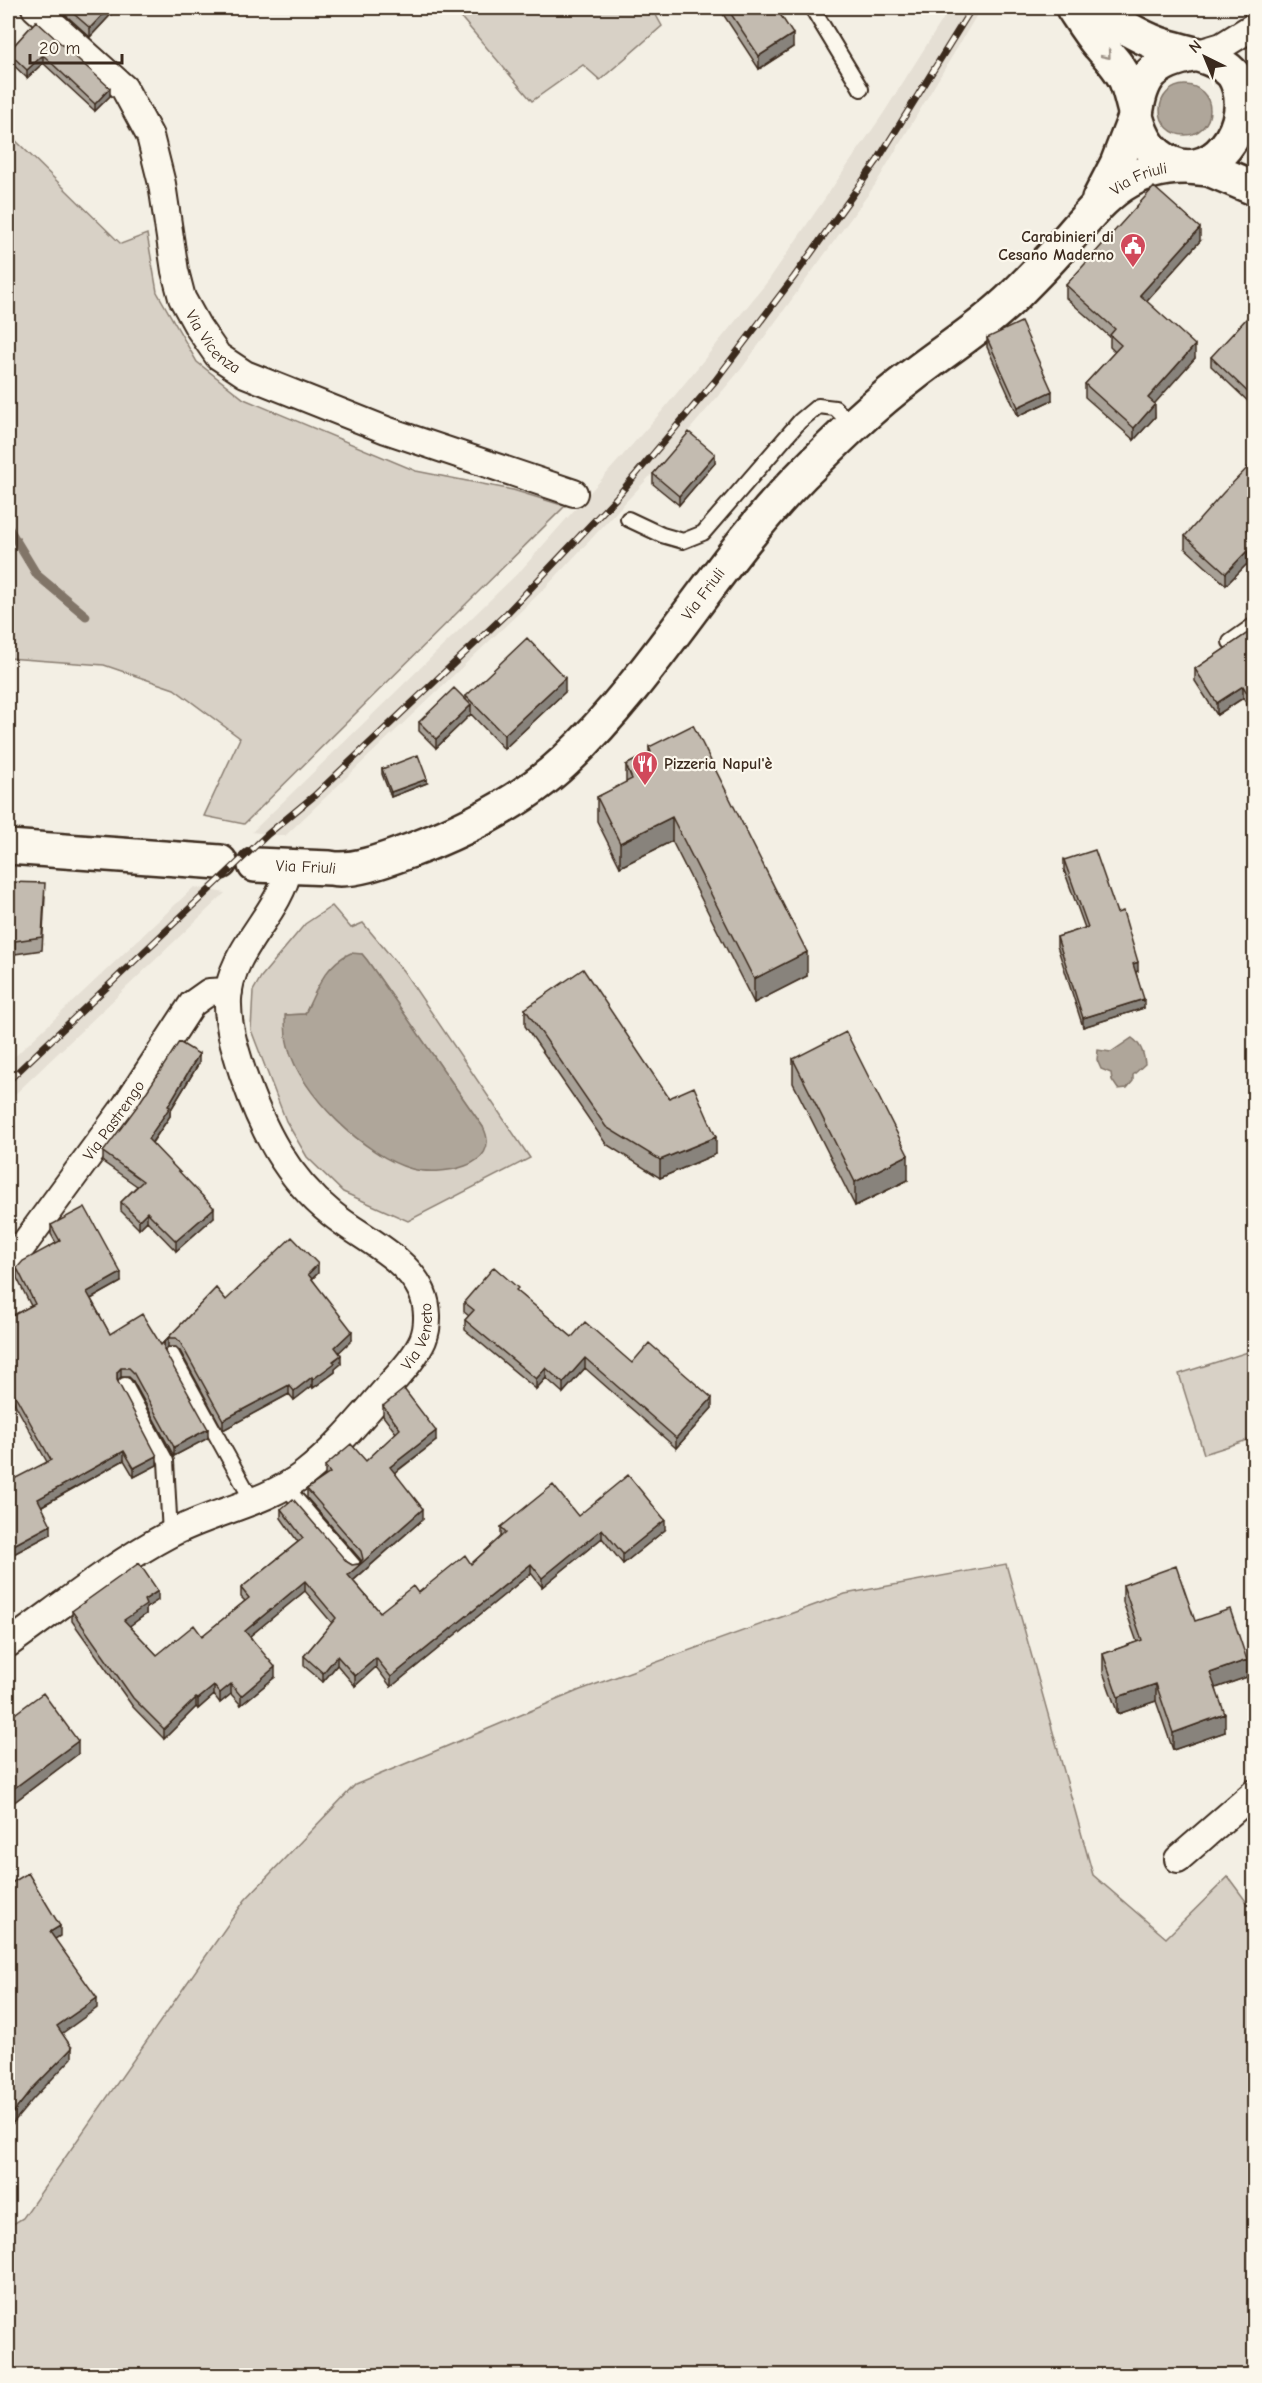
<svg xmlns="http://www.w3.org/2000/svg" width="1262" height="2383" font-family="'Comic Neue',sans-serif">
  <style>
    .built { fill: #e5dfd4 }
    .green { fill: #d8d1c6; stroke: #8a7e72; stroke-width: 1.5; fill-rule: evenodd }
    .water { fill: #afa69a; stroke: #817468; stroke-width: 1.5 }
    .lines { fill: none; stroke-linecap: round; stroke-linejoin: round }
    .stream { stroke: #817468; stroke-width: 9 }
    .service-casing { stroke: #3b2a1e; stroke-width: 18 }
    .minor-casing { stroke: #3b2a1e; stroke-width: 30 }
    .tertiary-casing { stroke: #3b2a1e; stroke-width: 38 }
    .secondary-casing { stroke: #3b2a1e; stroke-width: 38 }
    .service { stroke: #fbf7ec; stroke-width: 14 }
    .minor { stroke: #fbf7ec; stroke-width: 26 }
    .tertiary { stroke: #fbf7ec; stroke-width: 33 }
    .secondary { stroke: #fbf7ec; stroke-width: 33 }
    .rail-casing { stroke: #3b2a1e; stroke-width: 7 }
    .rail { stroke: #fbf7ec; stroke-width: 4.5; stroke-dasharray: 14; stroke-linecap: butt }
    .wall { fill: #a8a197; stroke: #3b2a1e; stroke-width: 1.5 }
    .shaded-wall { fill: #88837b; stroke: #3b2a1e; stroke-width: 1.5 }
    .building { fill: #c3bbb0; stroke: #3b2a1e; stroke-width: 1.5 }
    .oneway { stroke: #9b9085 }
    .labels { text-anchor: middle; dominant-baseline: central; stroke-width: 4.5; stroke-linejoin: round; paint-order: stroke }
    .street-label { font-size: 16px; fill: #3b2a1e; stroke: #fbf7ec }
    .poi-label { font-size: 16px; font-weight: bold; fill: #3b2a1e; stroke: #fbf7ec; text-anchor: end }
  </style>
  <rect width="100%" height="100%" fill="#f3efe4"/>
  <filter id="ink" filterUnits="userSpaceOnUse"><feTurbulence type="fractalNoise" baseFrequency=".0167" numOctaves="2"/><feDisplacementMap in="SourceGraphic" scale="12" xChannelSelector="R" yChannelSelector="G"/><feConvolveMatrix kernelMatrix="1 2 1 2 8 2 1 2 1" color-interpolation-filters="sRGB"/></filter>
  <g filter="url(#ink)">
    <path class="built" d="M950,8H981L875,185L742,368L651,475L546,587L285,836L252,832L522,569L663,410L768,281L883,114Z
      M194,887L225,893L8,1101V1063Z"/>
    <path class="green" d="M453,8H652L662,26L600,80L583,65L532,101Z
      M8,133L121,244L147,234L157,292L197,362L244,399L416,471L513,490L565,506L244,824L204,816L240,738L174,689L104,665L8,658Z
      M332,906L351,928L363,923L404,972L530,1158L408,1221L343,1192L307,1157L286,1121L251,1030L253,991L261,977L305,924ZM362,954L367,960L483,1127L379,1154L343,1126L309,1087L286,1015L305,1014L325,975Z
      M1254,1350V1438L1204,1454L1179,1374Z
      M1006,1564L1093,1875L1166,1938L1228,1877L1254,1912V2375H8V2227L23,2218L245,1900L355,1785L580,1690L845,1594Z"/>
    <path class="water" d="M1160 110a25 25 0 1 1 50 0a25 25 0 1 1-50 0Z
      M351,953L362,954L367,960L483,1127C504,1168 438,1176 412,1169C365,1156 300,1094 288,1046C285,1036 285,1026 285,1015L305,1014C316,990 326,963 351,953Z
      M1132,1038C1141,1044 1144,1053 1145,1064L1133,1075V1081L1127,1088L1118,1089L1112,1080L1111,1073L1101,1069L1097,1060L1098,1050L1111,1052Z"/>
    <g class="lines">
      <path class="stream" d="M8,527L37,575L86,616"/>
      <defs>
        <path id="service" d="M812,8L861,89
          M628,519L662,535L683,541L703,533L800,421L818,406L835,408L852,425
          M1230,642L1254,625
          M172,1355L253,1502
          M125,1385L166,1461L170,1534
          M285,1486L354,1566"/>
        <g id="minor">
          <path id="s1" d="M35,8L124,88L150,136L162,184L175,271L182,298L198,327L218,356L245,374L386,430L574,493"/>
          <path d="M1192,55L1222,46L1254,26"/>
          <path id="s2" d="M8,1266L126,1105L192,1004L209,992L229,991"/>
          <path id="s3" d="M8,1644C60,1607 113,1564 170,1534C214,1511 264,1504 304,1474C336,1449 361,1418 387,1388C400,1373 415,1358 423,1340C429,1325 428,1306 422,1292C406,1256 361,1238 332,1214C286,1177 262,1129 243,1074C235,1049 227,1025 228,999C230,948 279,916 289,867"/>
          <path d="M1178,1859L1254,1793"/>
        </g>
        <g id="tertiary">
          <path d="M1099,199L1117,164L1136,115"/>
          <path d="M8,847L220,862"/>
          <path id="s4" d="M255,865L330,868C353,873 390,858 412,850C467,829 523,801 565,761C654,677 716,562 802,475C838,439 873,405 913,375C948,348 985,325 1016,294C1031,279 1046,264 1060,248C1099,204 1124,165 1189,167"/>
        </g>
        <path id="secondary" d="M1073,8C1081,20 1089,33 1099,45C1109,56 1120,67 1126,81C1136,106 1135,136 1158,155C1209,196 1262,120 1233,74C1214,54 1184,53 1159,44C1135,35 1116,22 1096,8
          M1136,115C1141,76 1153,63 1192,55
          M1189,167L1209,169L1254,188"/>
      </defs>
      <use href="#service" class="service-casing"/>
      <use href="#minor" class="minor-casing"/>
      <use href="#tertiary" class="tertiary-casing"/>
      <use href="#secondary" class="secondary-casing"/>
      <use href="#service" class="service"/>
      <use href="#minor" class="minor"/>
      <use href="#tertiary" class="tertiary"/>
      <use href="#secondary" class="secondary"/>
      <defs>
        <path id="rail" d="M8,1081L268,834L314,796L507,613L616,498L715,381L794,277L877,161L972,8"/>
      </defs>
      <use href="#rail" class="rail-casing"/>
      <use href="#rail" class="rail"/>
    </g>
    <path class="wall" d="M59,8H117L90,37L59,9Z
      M719,8H776L793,47L759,69Z
      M36,21L110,96L95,111L43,63L27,78L8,60V52Z
      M1200,241L1146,301L1195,358L1154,403L1155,417L1134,440L1085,397V384L1115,352L1110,347V337L1066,298V285Z
      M1254,324V407L1211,366V357Z
      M987,338L1052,400L1018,416L987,347Z
      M715,463L679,505L653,484V474Z
      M1253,535L1254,536V576L1247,564L1226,585L1185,548V536Z
      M1254,629V716L1243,698L1217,715L1195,681V669Z
      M565,692L504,749L471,714L436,748L419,731V722L466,700V696Z
      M649,747L807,976L754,1003L672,841L620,867L597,821V797L626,783V765L649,753Z
      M382,769L427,783L391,797L382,774Z
      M1064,860L1138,971L1136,972L1144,1008L1083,1027L1057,946V937L1085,928L1064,870Z
      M8,882L45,896L42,950L15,954L8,960Z
      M525,1009L669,1098L716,1154L660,1178L606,1144L525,1026Z
      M793,1059L908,1180L855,1206L793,1083Z
      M199,1063L170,1111V1116L152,1143L214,1217L176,1251L147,1221L139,1229L121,1211V1202L137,1186L103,1162V1152Z
      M51,1225L121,1282L91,1299L110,1334L161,1345L216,1288L226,1300L318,1273L312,1279L352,1340L339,1352L341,1364L335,1369V1372L313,1388L312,1386L294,1400L289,1394L223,1430L180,1351L176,1347H168L164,1351L208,1438L174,1456L133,1381L129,1377H121L117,1381L157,1465L134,1477L124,1460L42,1506L51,1534L8,1557L47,1462L11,1397L8,1399V1318L31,1306L17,1278V1268L56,1243L51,1234Z
      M518,1292L572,1337L632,1363L712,1408L676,1448L585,1368L563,1393L546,1378L536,1389L465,1330V1320L469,1316L464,1312V1302Z
      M383,1406L436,1441L395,1473L423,1519L353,1581L380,1612L418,1593L471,1564L501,1537V1527L578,1516L665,1530L623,1564L602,1538L542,1587L531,1573L391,1687L376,1667L355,1686L337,1665L323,1682L304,1666V1656L332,1623L305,1591L250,1636L275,1677L241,1705L231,1694L220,1703L214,1695L198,1709L196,1707L164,1739L133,1707L72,1621V1611L158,1600L146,1608V1614L129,1626L157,1655L202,1636L245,1601L241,1597V1588L298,1542L281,1518V1509L347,1562L352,1565L359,1564L361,1560L307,1498V1489L325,1476V1466L366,1461L396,1433L383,1416Z
      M1123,1585L1195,1621L1247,1677L1216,1688L1225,1732L1173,1750L1156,1701L1118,1714L1103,1672V1654L1137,1642L1123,1602Z
      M8,1719L78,1754L13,1803L9,1797L8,1799Z"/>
    <path class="shaded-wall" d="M109,8H117L90,37V28Z
      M793,34V47L759,69V56Z
      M43,55V63L27,78V70Z
      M110,88V96L95,111V104Z
      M1200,228V241L1140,308V295Z
      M1195,345V358L1148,411V398Z
      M1052,391V400L1018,416V407Z
      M1155,404V417L1134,440V428Z
      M715,454V463L679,505V496Z
      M1254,521V534L1247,541V529Z
      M1247,551V564L1226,585V573Z
      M565,678V692L504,749V735Z
      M1243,686V698L1217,715V703Z
      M471,705V714L436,748V739Z
      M427,779V783L391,797V792Z
      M672,817V841L620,867V843Z
      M15,941V954L8,960V948Z
      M807,952V976L754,1003V979Z
      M1138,962V971L1133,973V964Z
      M1144,999V1008L1083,1027V1018Z
      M199,1054V1063L170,1111V1116L148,1148V1139Z
      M716,1137V1154L660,1178V1160Z
      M908,1155V1180L855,1206V1182Z
      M214,1208V1217L176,1251V1241Z
      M147,1212V1221L139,1229V1220Z
      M318,1264V1273L308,1283V1274Z
      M121,1273V1282L87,1301V1292Z
      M352,1331V1340L335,1356V1347Z
      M168,1338V1347L164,1351V1342Z
      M341,1355V1364L335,1369V1372L313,1388V1379Z
      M585,1358V1368L563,1393V1383Z
      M121,1368V1377L117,1381V1372Z
      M546,1368V1378L536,1389V1379Z
      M312,1377V1386L294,1400V1391Z
      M289,1385V1394L223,1430V1420Z
      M11,1388V1397L8,1399V1390Z
      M712,1398V1408L676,1448V1438Z
      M208,1429V1438L174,1456V1447Z
      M436,1431V1441L390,1476V1467Z
      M124,1451V1460L38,1508V1499Z
      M157,1456V1465L134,1477V1468Z
      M423,1509V1519L348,1585V1575Z
      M665,1520V1530L623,1564V1554Z
      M51,1525V1534L8,1557V1548Z
      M602,1529V1538L542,1587V1578Z
      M531,1564V1573L391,1687V1677Z
      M305,1581V1591L245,1640V1631Z
      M158,1591V1600L146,1608V1614L124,1630V1620L144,1600Z
      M337,1656V1665L323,1682V1673Z
      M376,1658V1667L355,1686V1676Z
      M1247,1660V1677L1210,1690V1673Z
      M275,1667V1677L241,1705V1696Z
      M231,1684V1694L220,1703V1693Z
      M1156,1684V1701L1118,1714V1697Z
      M214,1686V1695L198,1709V1699Z
      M196,1698V1707L164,1739V1729Z
      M1225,1714V1732L1173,1750V1733Z
      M78,1741V1754L13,1803V1789Z
      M9,1784V1797L8,1799V1785Z
      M60,1926V1936L50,1942V1932Z
      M97,1998V2008L57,2037V2026Z
      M72,2048V2058L33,2099L8,2129V2119L33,2088Z"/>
    <path class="building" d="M67,8H109L90,28Z
      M727,8H776L793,34L759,56Z
      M36,21L110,88L95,104L43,55L27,70L8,52Z
      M1154,187L1200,228L1140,295L1195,345L1148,398L1155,404L1134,428L1085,384L1121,345L1110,335L1115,329L1066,285Z
      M1248,317L1254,324V398L1211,357Z
      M1021,322L1052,391L1018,407L987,338Z
      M689,432L715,454L679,496L653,474Z
      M1254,461V521L1247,529L1254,536V563L1247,551L1226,573L1185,536L1223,493Z
      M1254,629V704L1243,686L1217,703L1195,669Z
      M527,638L565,678L504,735L466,696Z
      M454,688L471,705L436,739L419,722Z
      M693,725L807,952L754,979L672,817L620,843L597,797L632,779L626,765L651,752L649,747Z
      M418,755L427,779L391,792L382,769Z
      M1095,850L1117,913L1123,911L1138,962L1133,964L1144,999L1083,1018L1057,937L1088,927L1064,860Z
      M8,882L45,883L42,937L15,941L8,948Z
      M583,969L669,1098L694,1087L716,1137L660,1160L606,1127L525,1009Z
      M846,1032L908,1155L855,1182L793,1059Z
      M179,1042L199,1054L168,1106L170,1107L148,1139L214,1208L176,1241L147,1212L139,1220L121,1202L143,1181L103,1152L138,1105Z
      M85,1207L121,1273L87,1292L110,1334L142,1314L161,1345L216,1288L226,1300L292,1237L318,1264L308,1274L352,1331L335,1347L341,1355L333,1361L335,1363L313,1379L312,1377L294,1391L289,1385L223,1420L180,1342L176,1338H168L164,1342V1350L208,1429L174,1447L133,1372L129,1368H121L117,1372V1380L157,1456L134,1468L124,1451L38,1499L51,1525L8,1548V1482L51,1460L11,1388L8,1390V1318L35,1304L17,1268L23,1261L60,1241L51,1225Z
      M494,1267L518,1288L516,1290L572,1337L585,1322L632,1363L649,1343L712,1398L676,1438L585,1358L563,1383L546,1368L536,1379L465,1320L474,1310L464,1302Z
      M404,1389L436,1431L390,1467L423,1509L348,1575L380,1612L413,1586L418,1593L465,1555L471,1564L506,1532L501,1527L553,1485L578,1516L628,1475L665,1520L623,1554L602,1529L542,1578L531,1564L391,1677L376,1658L355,1676L337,1656L323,1673L304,1656L336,1618L305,1581L245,1631L275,1667L241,1696L231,1684L220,1693L214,1686L198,1699L196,1698L164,1729L133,1698L72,1611L139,1563L158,1591L144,1600L146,1605L124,1620L157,1655L194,1625L202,1636L249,1598L241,1588L303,1538L281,1509L293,1499L347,1562L352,1565L359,1564L363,1559L361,1551L307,1489L330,1473L325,1466L351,1444L366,1461L400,1429L383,1406Z
      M1176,1566L1195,1621L1230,1609L1247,1660L1210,1673L1225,1714L1173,1733L1156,1684L1118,1697L1103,1654L1142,1640L1123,1585Z
      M43,1693L78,1741L13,1789L9,1784L8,1785V1730L13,1726L8,1719Z
      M28,1873L60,1926L50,1932L97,1998L57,2026L72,2048L33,2088L8,2119V1885Z"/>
    <defs><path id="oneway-chevron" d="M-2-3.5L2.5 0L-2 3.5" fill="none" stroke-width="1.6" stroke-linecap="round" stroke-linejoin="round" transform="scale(1.5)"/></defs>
    <use class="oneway" href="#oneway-chevron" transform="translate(1107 55) rotate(50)"/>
  </g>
  <defs>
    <symbol id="civic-pin" viewBox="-11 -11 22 30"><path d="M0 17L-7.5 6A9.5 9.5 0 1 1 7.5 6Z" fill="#d1495b" stroke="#fbf7ec"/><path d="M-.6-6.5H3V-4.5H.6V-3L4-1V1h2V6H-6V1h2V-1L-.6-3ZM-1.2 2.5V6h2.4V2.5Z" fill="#fff"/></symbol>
    <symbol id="restaurant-pin" viewBox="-11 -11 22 30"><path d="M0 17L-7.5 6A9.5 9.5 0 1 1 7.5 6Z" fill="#d1495b" stroke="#fbf7ec"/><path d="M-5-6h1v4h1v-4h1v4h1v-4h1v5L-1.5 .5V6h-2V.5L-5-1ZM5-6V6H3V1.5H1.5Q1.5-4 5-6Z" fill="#fff"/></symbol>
  </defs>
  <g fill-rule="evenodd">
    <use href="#civic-pin" x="1118" y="231" width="30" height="40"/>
    <use href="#restaurant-pin" x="630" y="749" width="30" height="40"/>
  </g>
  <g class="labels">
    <g class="street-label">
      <text stroke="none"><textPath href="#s4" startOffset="1161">Via Friuli</textPath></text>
      <text stroke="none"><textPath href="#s1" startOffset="394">Via Vicenza</textPath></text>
      <text stroke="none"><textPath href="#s4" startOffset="555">Via Friuli</textPath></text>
      <text stroke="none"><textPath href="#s4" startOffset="51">Via Friuli</textPath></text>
      <text stroke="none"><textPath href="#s2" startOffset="180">Via Pastrengo</textPath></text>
      <text stroke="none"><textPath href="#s3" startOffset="525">Via Veneto</textPath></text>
    </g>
    <g class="poi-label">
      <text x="1114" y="237">Carabinieri di<tspan x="1114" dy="18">Cesano Maderno</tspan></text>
      <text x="664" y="764" text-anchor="start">Pizzeria Napul'è</text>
    </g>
  </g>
  <rect width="1262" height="2383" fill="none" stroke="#fbf7ec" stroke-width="30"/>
  <rect x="15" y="15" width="1232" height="2353" fill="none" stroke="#3b2a1e" stroke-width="2" filter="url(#ink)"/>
  <g transform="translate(1205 57) rotate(317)" stroke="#fbf7ec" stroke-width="4.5" paint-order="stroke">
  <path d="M0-4.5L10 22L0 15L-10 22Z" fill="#3b2a1e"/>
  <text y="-9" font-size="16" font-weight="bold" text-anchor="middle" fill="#3b2a1e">N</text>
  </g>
  <path d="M30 54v9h92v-9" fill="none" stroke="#3b2a1e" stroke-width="3"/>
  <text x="39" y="54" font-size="18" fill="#3b2a1e" stroke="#fbf7ec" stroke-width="4.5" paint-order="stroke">20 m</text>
</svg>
